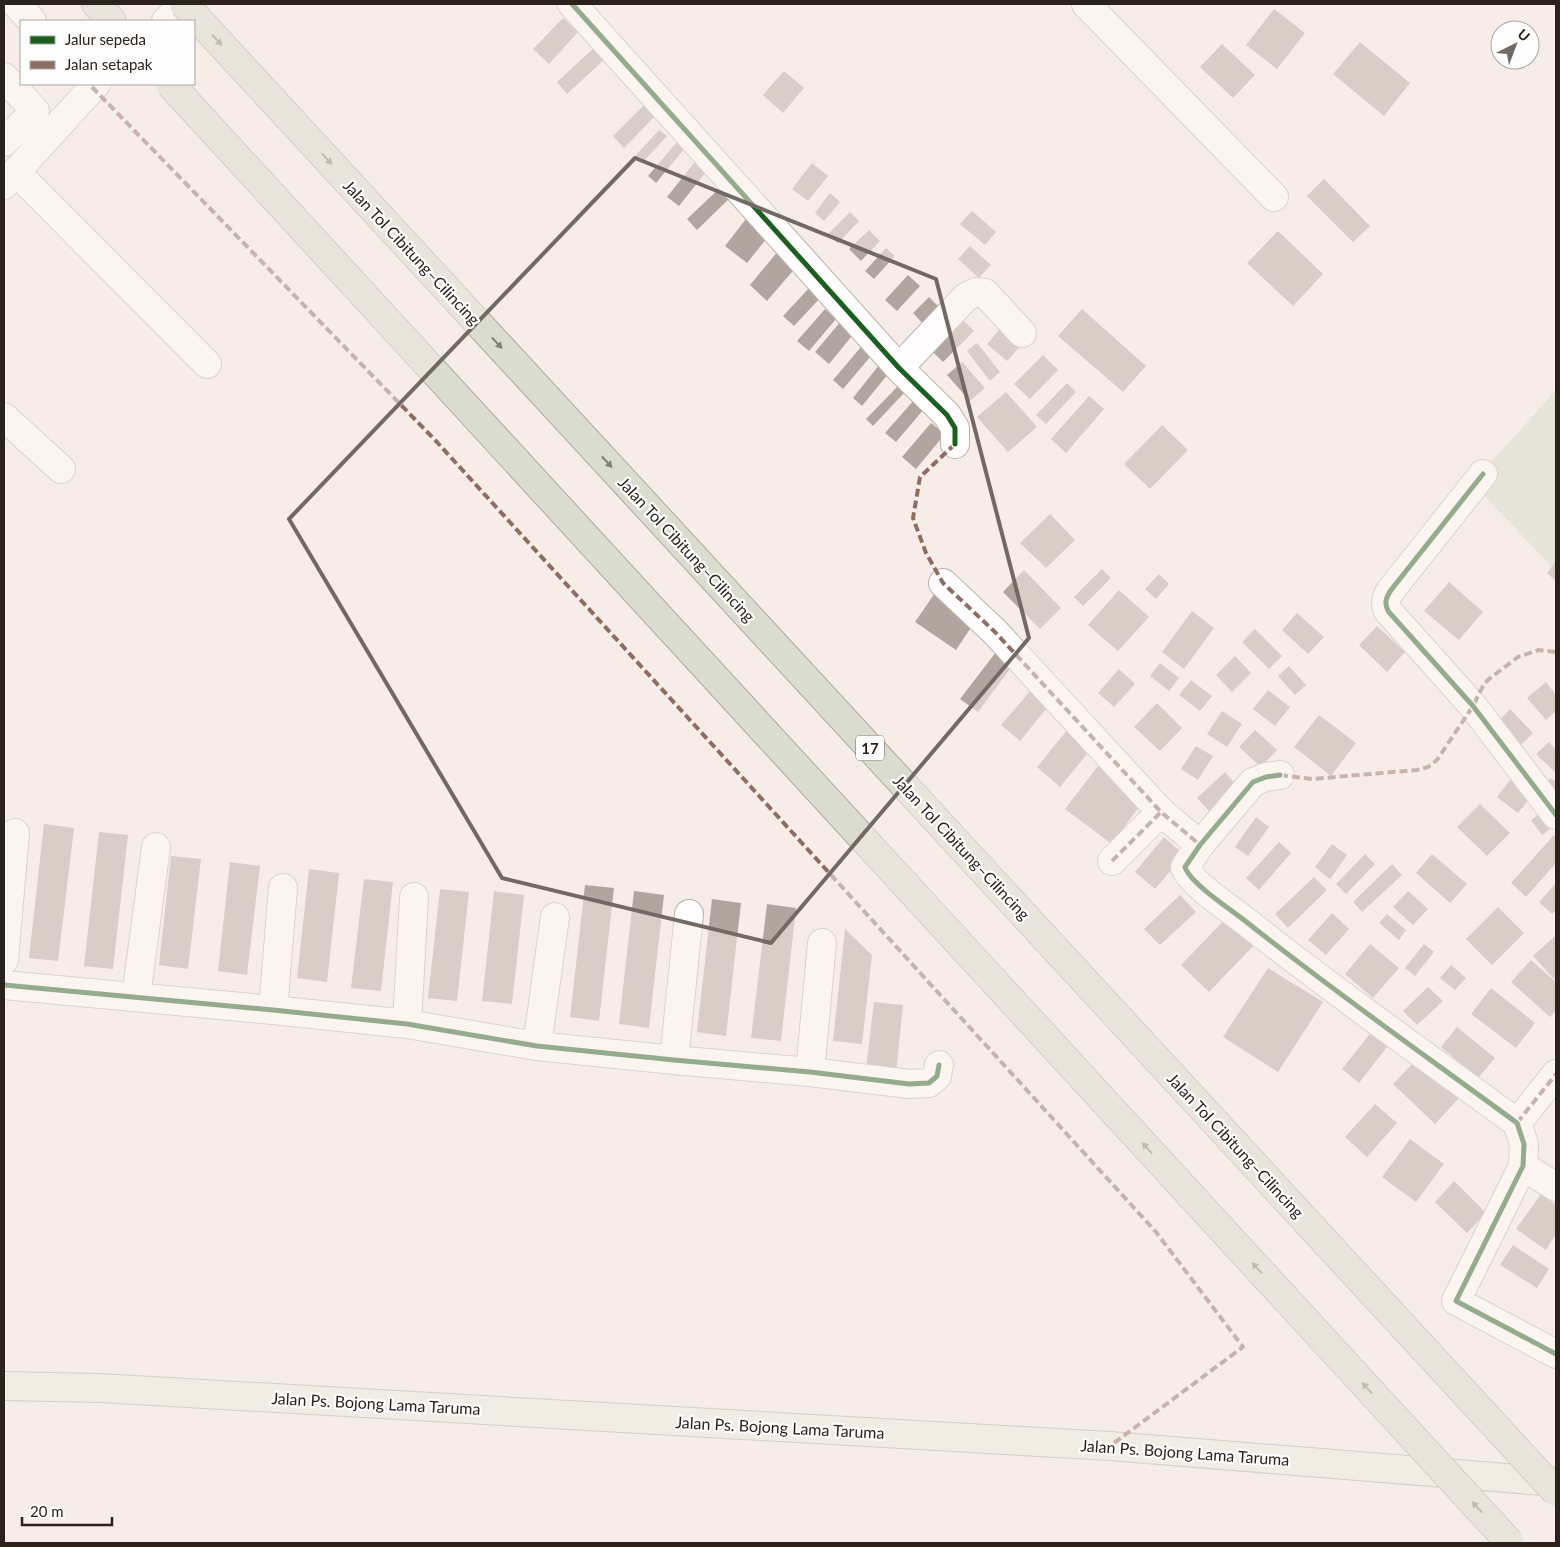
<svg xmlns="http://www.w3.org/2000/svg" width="1560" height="1547" font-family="Lato,sans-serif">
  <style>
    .green { fill: #d3d9c9 }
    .building { fill: #b1a69f }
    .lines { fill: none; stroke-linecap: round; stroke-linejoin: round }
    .street-casing { stroke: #bcb2ad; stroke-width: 30 }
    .primary-casing { stroke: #acaa9b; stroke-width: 30 }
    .highway-casing { stroke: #acaa9b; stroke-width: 30 }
    .street { stroke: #fefcfc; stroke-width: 28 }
    .primary { stroke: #e9eae1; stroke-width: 28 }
    .highway { stroke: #dadccf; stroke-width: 28 }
    .highway-bridge-casing { stroke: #acaa9b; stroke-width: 30; stroke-linecap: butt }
    .highway-bridge { stroke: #dadccf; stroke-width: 28 }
    .quiet { stroke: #8d6e63; stroke-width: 4; stroke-dasharray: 8 4; stroke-linecap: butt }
    .cycleway-casing { stroke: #fdfdfd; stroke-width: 8 }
    .cycleway { stroke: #1b5e20; stroke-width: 5 }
    .oneway { fill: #837f76 }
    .marked { fill: none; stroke: #736963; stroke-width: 4; stroke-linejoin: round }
    .labels { text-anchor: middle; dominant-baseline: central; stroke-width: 4.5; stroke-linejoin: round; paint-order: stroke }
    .shield { fill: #fdfdfd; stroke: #6b6460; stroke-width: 1 }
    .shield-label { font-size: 15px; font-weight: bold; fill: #2c221c }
    .street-label { font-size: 16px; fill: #2c221c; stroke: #fdfdfd }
  </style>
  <rect width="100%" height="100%" fill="#f7ede8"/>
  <path class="green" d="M1556,390V571L1472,483Z"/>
  <path class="building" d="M1274,9L1305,33L1277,69L1246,45Z
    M563,18L578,32L549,64L533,49Z
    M1360,42L1410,83L1384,116L1333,74Z
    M1222,44L1255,75L1233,98L1200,67Z
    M596,46L607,57L567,94L557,82Z
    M784,71L804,88L783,113L763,95Z
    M646,103L657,114L624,148L613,136Z
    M659,130L667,136L642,163L635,156Z
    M677,142L685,148L656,183L648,176Z
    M698,158L710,167L679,206L667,197Z
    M812,163L828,176L808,201L792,189Z
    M1324,179L1370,226L1353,242L1307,196Z
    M724,184L734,194L697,230L687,219Z
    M830,193L840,202L824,221L815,213Z
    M972,211L996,232L985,245L960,224Z
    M850,212L859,221L838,243L828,234Z
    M749,215L771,233L747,263L725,246Z
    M869,230L880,241L861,261L849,249Z
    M1278,231L1323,274L1293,306L1247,263Z
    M970,246L991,265L979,278L958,259Z
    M886,248L895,256L874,279L865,271Z
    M779,250L797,266L767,301L750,285Z
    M908,275L920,286L897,311L885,300Z
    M811,286L822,296L794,326L783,316Z
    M929,297L940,308L924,325L913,313Z
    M825,309L836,319L809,351L797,341Z
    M1082,309L1146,366L1123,392L1058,336Z
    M962,319L974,331L943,362L931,350Z
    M842,320L856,331L829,364L815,352Z
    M1001,328L1021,345L1007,361L987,344Z
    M977,343L1000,372L990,381L967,351Z
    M861,347L871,356L843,389L833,380Z
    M1043,355L1058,370L1030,399L1014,384Z
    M962,362L985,388L970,401L947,375Z
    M879,365L889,373L862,406L853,398Z
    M1067,383L1076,392L1046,424L1036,415Z
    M900,384L906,391L873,426L866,419Z
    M1006,392L1037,427L1008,452L977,417Z
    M1089,396L1104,409L1066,453L1051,439Z
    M914,400L924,409L896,442L885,433Z
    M931,423L945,434L916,469L902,457Z
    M1162,425L1188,450L1150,489L1124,464Z
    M1050,514L1075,540L1046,568L1020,543Z
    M1556,561V581L1547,573Z
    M1102,569L1111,578L1083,606L1074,597Z
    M1024,570L1061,608L1040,629L1003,592Z
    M1159,574L1169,584L1156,599L1145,589Z
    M1449,582L1483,612L1459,640L1424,611Z
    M937,590L978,617L956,650L915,622Z
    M1119,590L1149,617L1118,651L1088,625Z
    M1192,611L1214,628L1184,669L1162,652Z
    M1297,613L1324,637L1308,654L1282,630Z
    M1377,626L1405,652L1387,672L1359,645Z
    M1255,629L1282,656L1269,669L1242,642Z
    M996,652L1013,665L978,712L960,699Z
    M1235,656L1251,673L1232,692L1216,675Z
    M1160,663L1179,678L1169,691L1150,676Z
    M1289,666L1306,685L1295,695L1278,676Z
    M1119,669L1135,684L1114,707L1098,693Z
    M1191,680L1212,696L1200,711L1179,695Z
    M1546,682L1556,695V711L1546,720L1527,698Z
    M1032,689L1050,704L1020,741L1001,725Z
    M1268,690L1290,707L1275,726L1253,709Z
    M1157,703L1182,728L1160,751L1134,727Z
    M1510,709L1533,733L1519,747L1496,724Z
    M1222,711L1242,724L1227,747L1207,734Z
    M1319,715L1356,743L1331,776L1294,747Z
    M1069,728L1092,748L1060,787L1037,767Z
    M1255,730L1277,750L1261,767L1239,747Z
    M1549,742L1556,750V771L1555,772L1536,754Z
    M1196,746L1213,756L1198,780L1181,769Z
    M1098,766L1144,800L1112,844L1065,809Z
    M1225,772L1237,786L1210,812L1197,798Z
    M1550,778L1556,782V794L1545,786Z
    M1510,780L1531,797L1518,813L1497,797Z
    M1480,804L1510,833L1487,856L1457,827Z
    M1547,808L1556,825L1542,835L1531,820Z
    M1256,817L1269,827L1248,856L1235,847Z
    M44,824L74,828L58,961L29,958Z
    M99,832L128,835L113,969L84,966Z
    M1554,835L1556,837V863L1526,897L1511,883Z
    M1164,837L1184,855L1155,889L1135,872Z
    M1279,842L1291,853L1259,890L1246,878Z
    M1332,844L1347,855L1330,879L1315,867Z
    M1365,854L1375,864L1346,894L1336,884Z
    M1432,854L1467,884L1450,903L1416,873Z
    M171,856L201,859L188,969L159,965Z
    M230,862L260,866L247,975L218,971Z
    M1392,864L1402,875L1362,912L1353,902Z
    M309,869L339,873L327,982L297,978Z
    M1314,877L1327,890L1288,928L1275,914Z
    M364,879L393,882L381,991L351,988Z
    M1556,883V910L1552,914L1539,902Z
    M585,885L614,888L599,1021L570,1017Z
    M440,889L469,892L457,1001L428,998Z
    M494,891L524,895L512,1004L482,1001Z
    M634,891L664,895L649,1028L619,1024Z
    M1408,891L1428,909L1413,925L1393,907Z
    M1180,895L1196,912L1160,945L1144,929Z
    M712,899L741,903L726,1036L697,1032Z
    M767,904L796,908L781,1041L751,1038Z
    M1498,907L1524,933L1492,965L1466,939Z
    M1332,913L1349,929L1326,955L1308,940Z
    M1387,914L1406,930L1399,940L1379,923Z
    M1229,915L1257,942L1209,992L1181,965Z
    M845,929L872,955L862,1044L833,1041Z
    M1556,935V981L1533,956Z
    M1370,944L1399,968L1373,998L1345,974Z
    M1424,944L1434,952L1415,976L1405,968Z
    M1531,960L1556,982V1011L1550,1017L1511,982Z
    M1451,965L1466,978L1455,990L1440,978Z
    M1268,968L1323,1002L1278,1072L1223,1037Z
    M1428,987L1443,1001L1417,1025L1403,1011Z
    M1491,988L1535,1023L1516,1048L1471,1014Z
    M874,1002L903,1005L896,1073L866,1069Z
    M1457,1027L1495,1058L1478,1078L1441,1047Z
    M1373,1030L1390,1043L1359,1083L1342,1069Z
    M1418,1058L1459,1098L1435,1124L1393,1084Z
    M1375,1104L1397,1123L1367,1157L1345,1137Z
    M1410,1139L1444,1164L1416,1202L1382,1177Z
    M1454,1181L1486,1213L1467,1233L1435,1202Z
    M1541,1194L1556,1205V1234L1546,1250L1516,1229Z
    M1513,1245L1549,1269L1537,1288L1500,1265Z"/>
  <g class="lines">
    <defs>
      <path id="street" d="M16,4L32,21
        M572,4L899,368L947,415L955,428V444
        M1086,4L1274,197
        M166,21L185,4
        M4,77L35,111L4,142
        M16,172L207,364
        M4,185L96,84
        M899,368L966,297L976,292L985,293L1022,333
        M4,417L61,469
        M1483,474L1391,590C1386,597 1384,603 1388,611L1473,706L1556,815
        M943,583L995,632L1161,812L1200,845
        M1280,775L1266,777L1253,782L1200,845L1185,867C1190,883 1230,909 1244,920C1333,991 1426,1056 1517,1123L1524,1144L1523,1166L1456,1301L1556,1354
        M1112,861L1161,812
        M4,960L15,833
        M4,985L273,1010L407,1024L537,1046L674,1060L810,1072L909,1084L929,1083L937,1076L939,1065
        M136,997L156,847
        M273,1010L283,888
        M407,1024L414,897
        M537,1046L555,917
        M674,1060L689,914
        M810,1072L822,943
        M1517,1123L1556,1074
        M1523,1166L1556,1187"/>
      <path id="primary" d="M4,1386L100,1388L1110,1446L1556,1482"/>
      <path id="highway" d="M96,4L112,21"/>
    </defs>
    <use href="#street" class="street-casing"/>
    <use href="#primary" class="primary-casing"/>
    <use href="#highway" class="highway-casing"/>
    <use href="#street" class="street"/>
    <use href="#primary" class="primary"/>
    <use href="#highway" class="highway"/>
    <defs>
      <path id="highway-bridge" d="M184,4L1556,1492
        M170,84L1510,1543"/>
    </defs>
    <use href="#highway-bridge" class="highway-bridge-casing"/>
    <use href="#highway-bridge" class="highway-bridge"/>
    <path class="quiet" d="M92,87L436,441L1156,1232L1243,1347L1110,1446
      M955,444L920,477L913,518L926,553L943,583L995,632L1161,812L1200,845
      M1280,775L1312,779L1417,770L1428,767L1437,760L1473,706L1484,684L1489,679L1518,657L1539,650L1556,652
      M1112,861L1161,812
      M1517,1123L1556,1074"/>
    <defs>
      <path id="cycleway" d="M572,4L899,368L947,415L955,428V444
        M1483,474L1391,590C1386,597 1384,603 1388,611L1473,706L1556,815
        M1280,775L1266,777L1253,782L1200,845L1185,867C1190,883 1230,909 1244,920C1333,991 1426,1056 1517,1123L1524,1144L1523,1166L1456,1301L1556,1354
        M4,985L273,1010L407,1024L537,1046L674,1060L810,1072L909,1084L929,1083L937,1076L939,1065"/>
    </defs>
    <use href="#cycleway" class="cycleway-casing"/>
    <use href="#cycleway" class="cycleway"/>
  </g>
  <defs><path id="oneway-solid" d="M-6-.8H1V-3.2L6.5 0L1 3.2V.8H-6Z" transform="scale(1.25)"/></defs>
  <g class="oneway">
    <use href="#oneway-solid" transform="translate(217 40) rotate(47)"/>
    <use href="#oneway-solid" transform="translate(327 159) rotate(47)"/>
    <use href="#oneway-solid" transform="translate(497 343) rotate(47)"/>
    <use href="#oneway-solid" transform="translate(607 462) rotate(47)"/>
    <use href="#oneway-solid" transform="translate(1147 1148) rotate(-133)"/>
    <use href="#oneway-solid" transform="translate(1257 1268) rotate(-133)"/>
    <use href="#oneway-solid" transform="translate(1367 1388) rotate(-133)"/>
    <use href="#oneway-solid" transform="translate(1477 1507) rotate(-133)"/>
  </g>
  <path d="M0 0H1560V1547H0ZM635,158L936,279L1029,638L771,943L502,878L289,519Z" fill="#f7ede8" fill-opacity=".55" fill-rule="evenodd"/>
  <path class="marked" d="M635,158L936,279L1029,638L771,943L502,878L289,519Z"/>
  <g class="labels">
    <rect class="shield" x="856" y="735.5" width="28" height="25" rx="4"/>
    <g class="shield-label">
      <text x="870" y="748">17</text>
    </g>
    <g class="street-label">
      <text transform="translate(412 252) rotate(47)">Jalan Tol Cibitung–Cilincing</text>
      <text transform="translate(687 549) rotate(47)">Jalan Tol Cibitung–Cilincing</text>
      <text transform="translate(962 847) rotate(47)">Jalan Tol Cibitung–Cilincing</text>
      <text transform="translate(1236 1145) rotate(47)">Jalan Tol Cibitung–Cilincing</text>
      <text transform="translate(376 1403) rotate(3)">Jalan Ps. Bojong Lama Taruma</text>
      <text transform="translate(780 1427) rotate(3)">Jalan Ps. Bojong Lama Taruma</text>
      <text transform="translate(1185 1452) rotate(4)">Jalan Ps. Bojong Lama Taruma</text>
    </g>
  </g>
  <rect width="1560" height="1547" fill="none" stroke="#2c221c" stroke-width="10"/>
  <rect x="20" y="20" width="175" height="65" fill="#fdfdfd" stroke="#a9a5a3"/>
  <rect x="30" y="36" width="25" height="8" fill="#1b5e20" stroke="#a9a5a3"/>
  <text x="65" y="45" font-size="15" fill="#2c221c">Jalur sepeda</text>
  <rect x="30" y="61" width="25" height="8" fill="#8d6e63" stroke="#a9a5a3"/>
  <text x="65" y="70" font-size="15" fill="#2c221c">Jalan setapak</text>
  <g transform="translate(1515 45) rotate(42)"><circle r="24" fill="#fdfdfd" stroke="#a9a5a3"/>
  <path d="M0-4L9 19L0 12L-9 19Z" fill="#736963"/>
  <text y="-8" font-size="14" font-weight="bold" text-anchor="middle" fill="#2c221c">U</text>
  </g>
  <path d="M22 1517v8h90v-8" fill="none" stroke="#2c221c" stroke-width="2.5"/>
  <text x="30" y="1517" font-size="15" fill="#2c221c" stroke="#fdfdfd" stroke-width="4" paint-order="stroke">20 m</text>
</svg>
